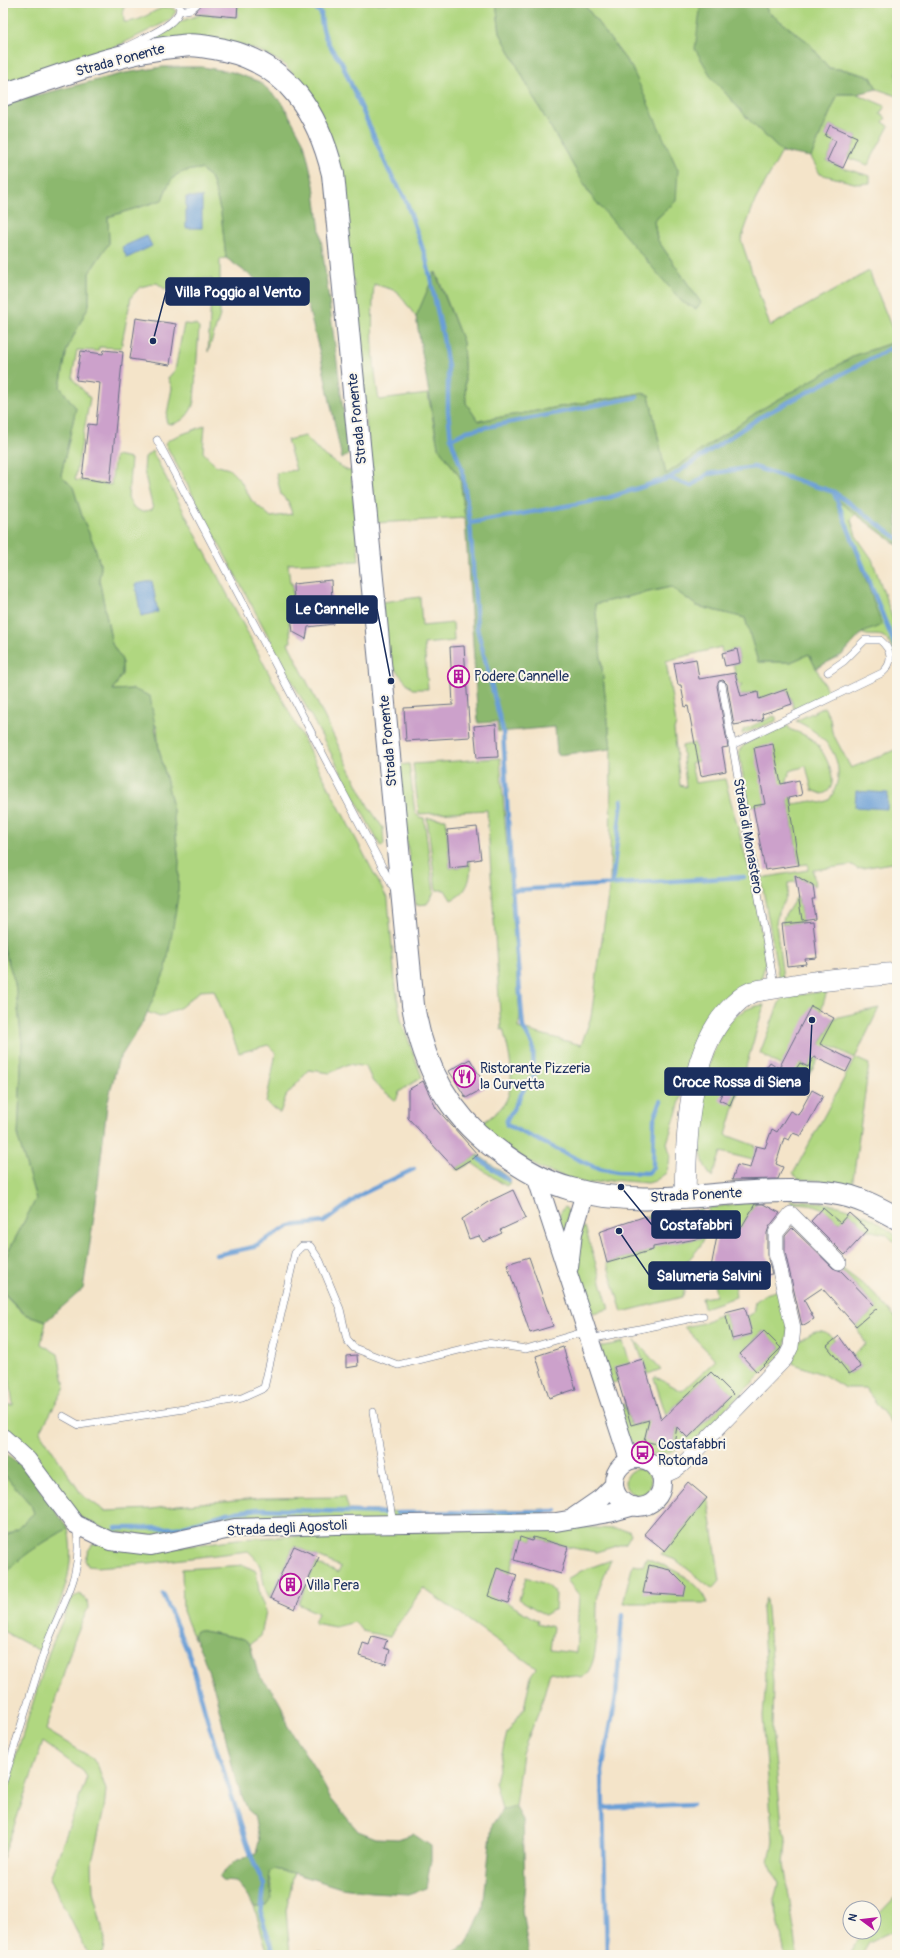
<svg xmlns="http://www.w3.org/2000/svg" width="900" height="1958" font-family="Pangolin,sans-serif">
  <style>
    .green { fill: #b0d780; stroke: #66836f; fill-rule: evenodd }
    .forest { fill: #8cb86e; stroke: #547466 }
    .water { fill: #6a9fd6; stroke: #42679a }
    .lines { fill: none; stroke-linecap: round; stroke-linejoin: round }
    .stream { stroke: #6a9fd6; stroke-width: 4.5 }
    .building { fill: #cca1cb }
    .service-casing { stroke: #676e83; stroke-width: 8 }
    .minor-casing { stroke: #676e83; stroke-width: 16 }
    .tertiary-casing { stroke: #676e83; stroke-width: 20 }
    .secondary-casing { stroke: #676e83; stroke-width: 22 }
    .primary-casing { stroke: #676e83; stroke-width: 24 }
    .service { stroke: #fff; stroke-width: 7 }
    .minor { stroke: #fff; stroke-width: 15 }
    .tertiary { stroke: #fff; stroke-width: 18 }
    .secondary { stroke: #fff; stroke-width: 21 }
    .primary { stroke: #fff; stroke-width: 22 }
    .labels { text-anchor: middle; dominant-baseline: central; stroke-width: 4; stroke-linejoin: round; paint-order: stroke }
    .street-label { font-size: 14px; fill: #1b2f5e; stroke: #fbf7ec }
    .poi-label { font-size: 14px; fill: #1b2f5e; stroke: #fbf7ec; text-anchor: start }
    .leader { fill: none; stroke: #1b2f5e; stroke-width: 1.5 }
    .callout-dot { fill: #1b2f5e; stroke: #fbf7ec; stroke-width: 1.5 }
    .callout { fill: #1b2f5e; stroke: #1b2f5e; stroke-width: 1.5 }
    .callout-label { font-size: 15px; text-anchor: middle; font-weight: bold; fill: #fff }
  </style>
  <rect width="100%" height="100%" fill="#fbf7ec"/>
  <filter id="ink" filterUnits="userSpaceOnUse"><feTurbulence type="fractalNoise" baseFrequency=".025" numOctaves="2"/><feDisplacementMap in="SourceGraphic" scale="8" xChannelSelector="R" yChannelSelector="G"/><feConvolveMatrix kernelMatrix="1 2 1 2 8 2 1 2 1" color-interpolation-filters="sRGB"/></filter>
  <filter id="wash" filterUnits="userSpaceOnUse"><feTurbulence type="fractalNoise" baseFrequency=".012" numOctaves="4" result="noise"/><feDisplacementMap in="SourceGraphic" scale="16" xChannelSelector="R" yChannelSelector="G"/><feGaussianBlur stdDeviation="0.9" result="paint"/><feColorMatrix in="noise" values="0 0 0 0 0 0 0 0 0 0 0 0 0 0 0 0 0 1.4 0 .05"/><feComposite in="paint" operator="in"/></filter>
  <g filter="url(#wash)">
    <rect width="100%" height="100%" fill="#f4e4c9"/>
    <path class="green" d="M3,3H131L123,8L124,22C128,22 133,21 137,20C148,17 166,0 176,11L170,20L99,55L3,87Z
      M238,3H496L500,33L536,102L591,196L701,303L657,239L654,221L676,201L632,68L583,3H701L696,49L712,78L751,122L782,152L755,201L741,240L770,326L869,271L897,341L856,355L760,410L666,475L649,395L641,393L478,421L466,403L463,342L436,272L416,317L397,291L374,284C371,323 372,361 379,400L428,394L438,447L460,477L465,518L375,523L354,283L298,79L284,64L262,52L239,44L144,41L176,23L202,14L237,17Z
      M764,3H897V96L877,89L871,77L846,70L829,68L808,42L768,12Z
      M838,94H857L885,106L880,114L886,118L883,122L889,126L868,165L848,158L857,137L830,125L825,135L836,141L827,161L843,168L870,176V183L858,184L820,174L811,157Z
      M201,169L212,179L221,213L226,258L220,259V315L208,352L212,279L171,277L166,290L157,283L140,287L131,297L121,348L99,347L98,351L77,350L72,378L90,398L75,480L111,485L115,456L131,459L128,498L133,507L142,512L153,509L144,471L145,457L152,451L388,900L395,981L401,1020L422,1077L399,1092L396,1101L373,1082L366,1067L348,1064L330,1073L309,1070L286,1096L280,1113L266,1103L276,1053L268,1045L239,1053L214,990L200,991L181,1007L160,1017L147,1012L166,969L179,862L172,803L159,749L157,727L133,689L113,690L122,674V660L112,644L99,579L101,568L95,547L83,519L73,487L61,475L76,408L60,387L67,349L89,305V273L109,243L108,217L162,200C171,176 175,171 201,169Z
      M184,324L196,325L199,328L194,402C191,413 182,424 170,424L167,423L166,419L172,388L168,378L175,370Z
      M205,425L203,452L215,465L229,469L240,480L252,501L271,517L292,514L288,501L281,495L276,473L296,470L287,440L305,436L321,453L348,471L351,470L359,561L288,564L290,583H292L293,607L288,608L291,642L288,643L368,806L383,828L384,845L381,847L165,443C173,435 193,432 205,425Z
      M838,500L856,514L851,519L856,536L872,559L897,631V660L894,662C895,655 890,639 882,636C875,634 868,637 862,633L881,625Z
      M671,587L697,606L745,618L758,662H791L809,654L829,694L795,711L787,689L777,693L782,708L774,706L761,710L757,692L731,698L743,684L738,685L733,664L740,663L737,649L722,653L721,647L666,661L676,724L674,730L680,785L686,787L682,746L695,743L698,761L691,763L695,783L725,779L753,885L766,962L761,979L753,983L691,1066L667,1143L670,1154L669,1164L666,1173L655,1181L648,1183L613,1180L588,1184L541,1169L477,1128C485,1121 494,1115 501,1108C519,1087 509,1052 503,1029L501,1030L487,810L419,814L413,764L500,758L520,1017L518,1028L581,1045L591,1017L610,882L611,749L595,604Z
      M420,597L422,626L453,623L454,641L424,644L428,689H412L387,660L382,602Z
      M824,707L830,718L832,732L851,768L897,749V862L857,869L853,865L813,870L815,886L806,880L788,883C790,901 777,907 776,924L783,978L779,979L761,878L808,870V864L799,865L788,799L748,807L739,751C744,741 777,728 788,726L791,730C799,732 810,737 816,743C825,753 844,789 822,794L812,790L806,766L790,771L787,781L793,804L813,801L821,803L829,800C852,766 828,735 796,721Z
      M774,716L776,717V721L742,734L743,730Z
      M409,764L415,813L419,817L424,818L434,893L427,904L416,905L403,816L398,765Z
      M427,818L446,819L450,868L468,866V861L470,860C472,878 468,893 451,900L445,890H436Z
      M796,898H798L803,922L782,924L784,917Z
      M3,946L15,983L22,1043L18,1138L36,1199L6,1256L3,1290Z
      M827,991L821,1011L786,1056L808,1067L834,1018L879,1008L855,1058L869,1064L852,1187L835,1182L798,1179L793,1174L855,1058L827,1044L806,1081L760,1053L779,1003L785,997Z
      M764,1005L726,1135L756,1146L753,1160L721,1152L712,1177C685,1150 706,1049 729,1022C739,1012 750,1006 764,1005Z
      M478,1155L510,1178L509,1184L506,1186L472,1163L458,1170L455,1169Z
      M790,1200C830,1201 867,1209 897,1237V1245L886,1234L868,1230L849,1213L840,1223C820,1205 818,1204 792,1203Z
      M757,1201L742,1228L719,1226L717,1220L710,1222L708,1208Z
      M565,1207L568,1211L565,1246C562,1234 553,1215 565,1207Z
      M697,1210H701C702,1218 706,1231 704,1238C700,1252 685,1258 682,1273C681,1281 687,1290 682,1297L622,1312L607,1263L653,1250L646,1216L666,1212L671,1243L702,1238Z
      M585,1227L609,1309L593,1313L578,1272L575,1257L582,1228Z
      M836,1264L873,1292L897,1319V1431L865,1388H845L824,1375L792,1363L796,1351L797,1343C814,1332 817,1326 835,1339L828,1346L849,1374L861,1367L853,1355L866,1344L856,1326L877,1308Z
      M709,1266L732,1270L736,1297L704,1308L702,1298L716,1296L714,1282L706,1283L705,1272Z
      M780,1290L788,1330L784,1351L689,1446L686,1444C663,1459 637,1459 625,1431C622,1423 620,1414 618,1406L624,1404L631,1425L649,1420L673,1447L677,1427L688,1438L733,1394L711,1372L666,1415L654,1378L656,1377L682,1391L716,1360L684,1327L703,1323L725,1312L732,1339L751,1334L747,1317L753,1313L755,1302L765,1294ZM763,1331L781,1348L757,1371L740,1354Z
      M3,1293L24,1314L46,1321L41,1344L58,1354L65,1387L40,1432L82,1495L105,1511L152,1509L177,1505L260,1498L345,1497L349,1510L414,1512L546,1509L544,1515L155,1536L112,1532L78,1516L31,1451L3,1430V1405H13L3,1332Z
      M635,1340L661,1369L648,1374Z
      M623,1342L630,1363L614,1368L618,1382L611,1383L600,1347Z
      M625 1482a13 13 0 1 1 26 0a13 13 0 1 1-26 0Z
      M3,1473L31,1505L34,1513L17,1529L3,1537Z
      M708,1497L720,1581L713,1589L676,1560L661,1555Z
      M582,1527L629,1530L631,1534L626,1543L596,1552L568,1547L533,1537L532,1541L520,1538L510,1573L497,1568L508,1603L538,1621L537,1623L553,1627L550,1650L576,1653L579,1595L567,1580L581,1571L611,1560C607,1570 602,1579 599,1589C593,1613 604,1662 582,1678L550,1672L540,1709L522,1753L515,1806L502,1810L495,1781L507,1733L524,1708L531,1675L536,1668L423,1588L389,1637L362,1631L355,1622L335,1627L314,1623L318,1613L298,1604L316,1563L338,1573L341,1567L294,1546L270,1598C258,1580 269,1569 248,1551L150,1563L96,1567L88,1566L85,1560L88,1551L92,1545L99,1544L152,1551L237,1539L338,1534Z
      M68,1528C78,1575 56,1609 40,1651L3,1631C3,1621 0,1582 4,1576C12,1559 52,1538 68,1528Z
      M646,1558C667,1566 700,1580 708,1603H623L633,1564L643,1566Z
      M244,1565L256,1571L260,1597L266,1611L261,1636L250,1644L244,1639L198,1630L193,1636L183,1611L182,1569Z
      M526,1577L545,1584L556,1594L555,1609L545,1615L519,1599Z
      M79,1594L87,1600L88,1608L74,1640L46,1730L92,1758L98,1766L106,1790L104,1809L92,1862L93,1891L105,1939L102,1955L88,1954L50,1879L87,1777L83,1771L43,1742L3,1858V1797L49,1652L72,1598Z
      M766,1598L773,1682L772,1730L782,1823L786,1843L784,1864L798,1955H785L774,1900L778,1884L769,1862L773,1841L763,1717L766,1678L762,1608Z
      M273,1869L294,1873L286,1911L290,1954L288,1955H268L254,1906H266L272,1886L269,1873Z
      M897,1895V1929L869,1942L863,1952L865,1955H848L863,1932H874V1919Z"/>
    <path class="forest" d="M496,3H583L632,68L678,170L676,201L654,221L657,239L701,303L696,309L682,302L591,196L536,102L500,33Z
      M701,3H764L768,12L808,42L829,68L846,70L871,77L877,89L857,94H838L811,157L782,152L751,122L712,78L695,49Z
      M163,67H202L232,72L260,82L283,104L304,143L314,185L349,454L342,459L321,358L308,306L286,301L226,258L221,213L212,179L201,169C175,171 171,176 162,200L108,217L109,243L89,273V305L67,349L60,387L76,408L61,475L73,487L83,519L95,547L101,568L99,579L112,644L122,660V674L113,690L133,689L150,696L159,749L172,803L179,862L178,897L166,969L144,1020L118,1061L107,1105L95,1210L83,1289L46,1321L25,1314L3,1292L6,1256L36,1199L18,1138L22,1043L15,983L3,946V104L125,73Z
      M435,272L463,342L466,403L478,421L641,393L649,395L666,474L760,410L856,355L897,341V545L838,501L882,625L862,633L842,655L816,668L809,654L791,662H758L745,618L697,606L671,587L595,604L611,749L557,755L555,727L498,732L497,722L478,723L465,518L460,477L438,447L416,317Z
      M3,1452L24,1467L68,1528C45,1542 20,1555 3,1577V1537L17,1529L34,1513L31,1505L3,1473Z
      M198,1630L244,1639L250,1644L258,1674L274,1693L283,1709L287,1725L317,1772L331,1799L358,1831L376,1838L398,1839L413,1834L431,1846V1860L426,1888L409,1894L372,1892L341,1888L294,1873L273,1869L269,1873L272,1898L266,1906H254L236,1881L222,1880L219,1877L235,1861L256,1854L259,1840L254,1815L248,1810L236,1782L215,1691L202,1653L193,1636Z
      M515,1806L523,1820L525,1885L522,1910L529,1955H449L467,1944L483,1908L492,1825L502,1810Z
      M320,1952L327,1955H288L290,1954Z"/>
    <path class="water" d="M186,197H202V228H186Z
      M147,236L152,246L127,258L122,247Z
      M152,581L158,612L141,616L135,584Z
      M856,791L888,793L887,809L855,807Z"/>
    <g class="lines">
      <path class="stream" d="M309,3L321,13C321,31 329,48 341,61L389,171L405,198L426,258L443,337L448,367V411L451,439L462,470L470,523L477,628L503,731L512,890L521,1005L523,1027L533,1046L534,1077L528,1082L506,1122L507,1125L594,1167L617,1172L649,1173L653,1167L654,1119L661,1101
        M451,439L467,431L637,397
        M669,478L691,486L708,474L754,467L834,492L897,538
        M834,493L897,651
        M470,523L605,499L669,478L762,416L897,345
        M612,884L622,800
        M512,890L744,877
        M479,1159L508,1180
        M216,1255L253,1247L290,1226L324,1222L362,1194L414,1169
        M397,1513L556,1511
        M116,1528H177L228,1513L259,1509L386,1513
        M163,1594L190,1657L210,1729L253,1861L264,1885L261,1916L275,1955
        M603,1808L692,1804
        M607,1955L602,1770L616,1697L622,1615"/>
    </g>
    <g id="blocks">
      <path class="building" d="M203,3H238L237,17L194,13Z
        M830,125L857,137L843,168L827,161L836,141L825,136Z
        M136,318L176,324L170,365L130,359Z
        M104,350L123,352L110,483L82,478L88,424L96,425L100,383L76,380L81,351L103,354Z
        M331,580L333,624L308,627L306,639L293,632L290,609H294L293,584Z
        M464,646L470,737L406,741L404,708L453,705L450,647Z
        M737,649L740,663L725,666L722,653Z
        M696,659L699,679L735,673L741,696L758,692L759,699L787,689L792,704L762,714L763,720L734,725L727,684L723,680L719,681L717,686L728,747L722,748L726,771L701,776L688,706L685,707L681,685H678L674,663Z
        M496,724L498,757L477,758L474,726Z
        M773,744L781,784L799,780L802,795L788,798L799,865L765,870L753,806L765,804L754,748Z
        M477,827L481,859L468,861V866L450,868L447,830Z
        M795,875L813,886L815,899H812L815,918L802,920Z
        M813,921L817,958L805,959L806,964L787,966L782,924Z
        M811,1006L834,1018L820,1044L852,1060L846,1072L814,1057L808,1067L800,1063L782,1090L761,1075L770,1062L779,1068Z
        M470,1059L486,1087L466,1098L449,1071Z
        M423,1081L436,1108L478,1155L455,1169L408,1118V1090Z
        M724,1089L735,1093L730,1105L719,1100Z
        M812,1090L823,1096L801,1136L793,1133L789,1140L784,1138L776,1164L783,1167L778,1179L732,1180L737,1165L750,1168L756,1146L765,1148L772,1129L777,1132L790,1111L798,1115Z
        M513,1190L526,1218L500,1230L502,1233L483,1242L479,1236L469,1239L462,1219L488,1202Z
        M755,1204H763L780,1213L769,1227L767,1233V1255L772,1274L708,1283L719,1226L741,1228Z
        M823,1208L840,1223L849,1213L868,1230L845,1255L811,1221Z
        M697,1210L702,1238L653,1247V1250L607,1263L599,1232L646,1216V1219Z
        M792,1228L833,1268L841,1271L877,1308L856,1326L822,1288L804,1300L814,1319L802,1326L785,1252V1236Z
        M529,1257L553,1326L530,1333L507,1264Z
        M745,1307L752,1334L732,1339L725,1312Z
        M764,1331L781,1348L757,1372L740,1354Z
        M839,1336L861,1367L849,1374L827,1346Z
        M563,1347L576,1389L549,1398L536,1356Z
        M357,1355L358,1366L346,1368V1356Z
        M643,1359L661,1420L711,1372L733,1394L688,1438L677,1427L673,1448L644,1441L649,1420L631,1425L614,1367Z
        M688,1482L707,1498L665,1551L644,1534Z
        M520,1537L532,1541L533,1537L568,1547L561,1574L514,1560Z
        M294,1546L319,1557L295,1609L270,1598Z
        M649,1565L670,1570L686,1586L684,1596L643,1593Z
        M497,1568L517,1575L508,1603L488,1596Z
        M372,1636L387,1640L384,1648L390,1650L386,1664L359,1656L363,1643L369,1645Z"/>
    </g>
  </g>
  <g filter="url(#ink)">
    <use href="#blocks" fill-opacity="0" stroke="#676e83" stroke-width="1"/>
    <g class="lines">
      <defs>
        <path id="service" d="M180,11L191,9L198,3
          M126,47C141,39 179,25 180,8L177,3
          M157,440L394,889
          M722,685L774,985
          M732,745L882,673C894,663 892,650 880,640H865L844,661L828,672
          M590,1339L703,1316
          M373,1412L393,1523
          M63,1416L79,1425L184,1409L242,1398L264,1388L295,1253L302,1246H310L320,1261L340,1309L347,1340L354,1348L398,1365L487,1343L526,1349L587,1331
          M3,1783C17,1740 30,1695 44,1652C59,1608 86,1574 76,1527"/>
        <path id="minor" d="M661,1477L674,1471L682,1465L785,1359L791,1347L793,1328L776,1253V1233L791,1214L839,1262"/>
        <path id="tertiary" d="M536,1176L629,1460
          M569,1267L573,1233L585,1193
          M3,1438L27,1460L75,1524L110,1541L151,1546L235,1528L337,1525L556,1522L609,1513L634,1506
          M614 1483a24 24 0 1 1 48 0a24 24 0 1 1-48 0Z
          M574,1517L600,1499L614,1485"/>
        <path id="secondary" d="M685,1197C686,1140 687,1055 728,1011C735,1003 742,996 752,992C764,989 776,988 788,986C824,979 861,977 897,973"/>
        <path id="primary" d="M3,95C61,76 120,51 181,46C196,44 209,47 224,50C288,64 318,113 333,174L413,1005C422,1060 446,1111 492,1146C516,1165 541,1181 571,1189C644,1210 722,1189 797,1191C808,1191 821,1191 833,1193C856,1196 877,1207 897,1218"/>
      </defs>
      <use href="#service" class="service-casing"/>
      <use href="#minor" class="minor-casing"/>
      <use href="#tertiary" class="tertiary-casing"/>
      <use href="#secondary" class="secondary-casing"/>
      <use href="#primary" class="primary-casing"/>
      <use href="#service" class="service"/>
      <use href="#minor" class="minor"/>
      <use href="#tertiary" class="tertiary"/>
      <use href="#secondary" class="secondary"/>
      <use href="#primary" class="primary"/>
    </g>
  </g>
  <defs>
    <symbol id="building-ring" viewBox="-11 -11 22 22"><circle r="9.5" fill="#fbf7ec" stroke="#b5179e" stroke-width="1.5"/><path d="M-4-6H4V6H1V3H-1V6H-4ZM-2.5-4.3h1.7v1.8h-1.7ZM.8-4.3h1.7v1.8H.8ZM-2.5-1h1.7V.8h-1.7ZM.8-1h1.7V.8H.8Z" fill="#b5179e"/></symbol>
    <symbol id="restaurant-ring" viewBox="-11 -11 22 22"><circle r="9.5" fill="#fbf7ec" stroke="#b5179e" stroke-width="1.5"/><path d="M-5-6h1v4h1v-4h1v4h1v-4h1v5L-1.5 .5V6h-2V.5L-5-1ZM5-6V6H3V1.5H1.5Q1.5-4 5-6Z" fill="#b5179e"/></symbol>
    <symbol id="bus-ring" viewBox="-11 -11 22 22"><circle r="9.5" fill="#fbf7ec" stroke="#b5179e" stroke-width="1.5"/><path d="M-5-6H5V4H4V6H2V4H-2V6H-4V4H-5ZM-3.5-4V0h7V-4ZM-3.5 1.2v1.5H-2V1.2ZM2 1.2v1.5H3.5V1.2Z" fill="#b5179e"/></symbol>
  </defs>
  <g fill-rule="evenodd">
    <use href="#building-ring" x="446" y="664" width="25" height="25"/>
    <use href="#restaurant-ring" x="452" y="1064" width="25" height="25"/>
    <use href="#bus-ring" x="630" y="1440" width="25" height="25"/>
    <use href="#building-ring" x="278" y="1572" width="25" height="25"/>
  </g>
  <g class="labels">
    <g class="street-label">
      <text transform="translate(120 60) rotate(-15)">Strada Ponente</text>
      <text transform="translate(357 419) rotate(-96)">Strada Ponente</text>
      <text transform="translate(388 741) rotate(-95)">Strada Ponente</text>
      <text transform="translate(748 836) rotate(80)">Strada di Monastero</text>
      <text transform="translate(696 1195) rotate(-3)">Strada Ponente</text>
      <text transform="translate(287 1528) rotate(-3)">Strada degli Agostoli</text>
    </g>
    <g class="poi-label">
      <text x="474" y="676">Podere Cannelle</text>
      <text x="480" y="1068">Ristorante Pizzeria<tspan x="480" dy="16">la Curvetta</tspan></text>
      <text x="658" y="1444">Costafabbri<tspan x="658" dy="16">Rotonda</tspan></text>
      <text x="306" y="1585">Villa Pera</text>
    </g>
  </g>
  <path class="leader" d="M153 341L166 292M391 681L377 609M812 1020L809 1082M621 1187L652 1225M619 1231L649 1275"/>
  <g class="callout-dot">
    <circle cx="153" cy="341" r="4"/>
    <circle cx="391" cy="681" r="4"/>
    <circle cx="812" cy="1020" r="4"/>
    <circle cx="621" cy="1187" r="4"/>
    <circle cx="619" cy="1231" r="4"/>
  </g>
  <g class="callout">
    <rect x="166" y="278" width="143" height="27" rx="4"/>
    <rect x="287" y="596" width="90" height="27" rx="4"/>
    <rect x="665" y="1068" width="144" height="27" rx="4"/>
    <rect x="652" y="1211" width="88" height="27" rx="4"/>
    <rect x="649" y="1262" width="121" height="27" rx="4"/>
  </g>
  <g class="callout-label">
    <text x="238" y="297">Villa Poggio al Vento</text>
    <text x="332" y="614">Le Cannelle</text>
    <text x="737" y="1087">Croce Rossa di Siena</text>
    <text x="696" y="1230">Costafabbri</text>
    <text x="709" y="1281">Salumeria Salvini</text>
  </g>
  <rect width="900" height="1958" fill="none" stroke="#fbf7ec" stroke-width="16"/>
  <g transform="translate(862 1920) rotate(285)"><circle r="19" fill="#fbf7ec" stroke="#a1a7b3"/>
  <path d="M0-3L7 15L0 10L-7 15Z" fill="#b5179e"/>
  <text y="-6" font-size="11" font-weight="bold" text-anchor="middle" fill="#1b2f5e">N</text>
  </g>
</svg>
